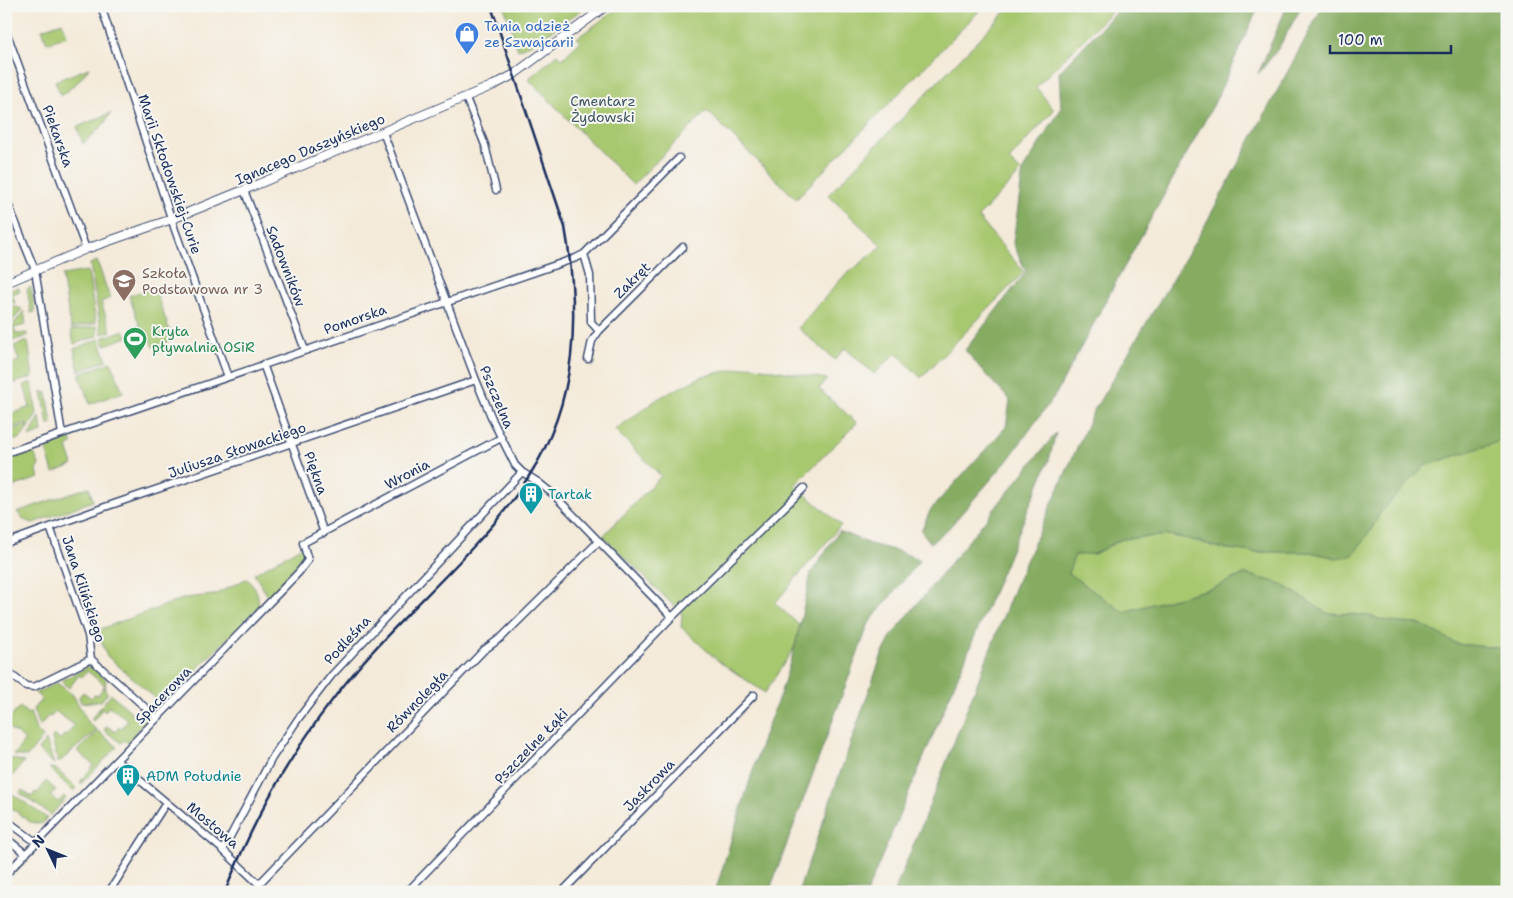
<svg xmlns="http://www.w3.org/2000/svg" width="1513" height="898" font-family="'Shantell Sans',sans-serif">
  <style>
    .green { fill: #a8c86f; stroke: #627c66 }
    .forest { fill: #86ac62; stroke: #506e60 }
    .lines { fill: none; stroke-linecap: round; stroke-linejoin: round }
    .minor-casing { stroke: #3c4b70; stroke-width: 9 }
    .tertiary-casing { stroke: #3c4b70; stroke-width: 10 }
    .minor { stroke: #fff; stroke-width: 6 }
    .tertiary { stroke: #fff; stroke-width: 8 }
    .rail { stroke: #1b2f5e; stroke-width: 2.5 }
    .labels { text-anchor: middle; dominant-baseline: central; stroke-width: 4; stroke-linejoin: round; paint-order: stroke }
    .shop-label { font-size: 14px; fill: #366cbe; stroke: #f6f6f2; text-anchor: start }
    .park-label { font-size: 14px; fill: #3e5562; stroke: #f6f6f2 }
    .street-label { font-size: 14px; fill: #1b2f5e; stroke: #f6f6f2 }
    .education-label { font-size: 14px; fill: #785e54; stroke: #f6f6f2; text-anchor: start }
    .leisure-label { font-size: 14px; fill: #27864d; stroke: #f6f6f2; text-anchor: start }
    .culture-label { font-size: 14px; fill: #0d838f; stroke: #f6f6f2; text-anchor: start }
  </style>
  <rect width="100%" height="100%" fill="#f6f6f2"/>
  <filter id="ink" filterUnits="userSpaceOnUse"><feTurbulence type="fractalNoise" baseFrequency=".02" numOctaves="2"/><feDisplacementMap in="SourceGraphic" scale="10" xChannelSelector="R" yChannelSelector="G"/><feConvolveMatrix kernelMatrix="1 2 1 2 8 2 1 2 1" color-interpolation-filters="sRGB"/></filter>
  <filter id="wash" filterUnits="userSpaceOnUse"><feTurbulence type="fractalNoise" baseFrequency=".0096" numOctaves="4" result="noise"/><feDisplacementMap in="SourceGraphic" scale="20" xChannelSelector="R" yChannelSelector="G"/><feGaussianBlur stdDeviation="1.12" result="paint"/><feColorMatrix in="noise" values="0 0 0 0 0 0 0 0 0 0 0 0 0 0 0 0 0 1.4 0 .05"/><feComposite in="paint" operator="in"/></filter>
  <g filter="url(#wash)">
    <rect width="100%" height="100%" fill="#f4ead9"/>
    <path class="green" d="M504,6L513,7L587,6L540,39L518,50Z
      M621,6H984L796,199L707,111L633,185L528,79L558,54L562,59L580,42L577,38Z
      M1011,6H1117L1036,87L1054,110L1009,160L1021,172L978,217L1024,272L921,378L896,353L874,374L845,348L835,360L798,328L841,279L882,246L828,195Z
      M62,22L67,36L47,43L42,29Z
      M89,68L77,83L61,96L55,81Z
      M111,113L104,124L83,144L77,127Z
      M97,261L110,298L101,302L111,331L102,334L90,264Z
      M88,271L96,323L71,328L62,275Z
      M18,287L20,291L12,294L15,303L6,301V292Z
      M31,287L35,312L31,313L27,289Z
      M154,287L173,340L153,347L146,330L142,332L129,296Z
      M6,304L22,309L6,329V319L9,318L6,311Z
      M24,311L26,325L14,328L16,334L27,333V336L6,343V334Z
      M97,326L98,336L74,344L71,330Z
      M124,330L127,337L105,345L102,338Z
      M99,339L107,360L79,371L74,349Z
      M28,341L33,377L6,386V365L19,361L14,346Z
      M111,362L123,392L90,404L79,374Z
      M750,366L827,379L819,389L857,423L795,485L841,525L775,603L800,626L795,646L765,693L717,660L681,627L682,614L603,536L661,476L615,430L659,398L703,376Z
      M32,382L37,414L28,429L26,423L6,430V416L30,407L24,385Z
      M42,391L47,393L52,424L48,425Z
      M40,417L42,432L29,437Z
      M26,425L27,430L21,438L6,443V432Z
      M69,438L73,443L67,447L73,465L53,473L46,448Z
      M1507,439V645L1502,648L1457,644L1420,624L1397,623L1364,615L1326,613L1282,584L1245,574L1213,588L1123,612L1068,574L1074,555L1094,554L1122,539L1169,535L1197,541L1220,548L1253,552H1310L1337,558L1371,530L1380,513L1424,466Z
      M32,449L39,464L37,471L39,478L6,489V457Z
      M89,487L93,501L33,523L24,520L17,512Z
      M304,545L305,556L303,562L269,598L254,574Z
      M246,579C256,584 260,597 258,608L162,704L106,655L98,630L185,598L214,595Z
      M90,666L106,679L105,690L108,693L101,701L81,703L79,697L83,692L91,698L95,694L98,695L105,685L87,671L82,677L79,675L69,688L61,681Z
      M57,683L73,695L90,725L97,730L58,763L52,738L54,735L60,740L64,735L66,736L74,725L55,711L51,717L48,716L39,727L33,709L42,699L35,693Z
      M111,694L139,719L145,713L148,717L144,721L146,722L127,743L124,740L121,743L104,730L107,726L115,732L119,727L121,729L128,720L109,706L105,711L102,709L93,721L91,719Z
      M20,707L28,714L30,712L36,730L43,737L27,757L14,755L25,740L6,726V722Z
      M98,731L117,747L81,784L80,782L94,765L77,751Z
      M46,740L54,764L38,750Z
      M6,757L24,762L8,781L6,772Z
      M49,768L56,769L76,788L73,791Z
      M46,781L56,790L50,795L58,802L64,796L66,798L51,815L20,793L22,790L32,797L35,792L38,793Z
      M7,790L47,818L42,824L30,822L6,804Z"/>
    <path class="forest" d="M1122,6H1259L1214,104L1110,293L1056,394L1007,461L948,529L931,543L921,531L931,509L1006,427L1010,400L987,376L965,350L1026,272L1013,243L1023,170L1061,109L1059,72Z
      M1287,6H1302L1278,49L1258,74Z
      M1323,6H1507V439L1424,466L1380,513L1371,530L1353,555L1337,558L1310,552H1253L1220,548L1197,541L1169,535L1122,539L1094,554L1075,555L1068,573L1123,612L1213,588L1245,574L1282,584L1326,613L1364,615L1397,623L1420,624L1457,644L1502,648L1507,645V892H894L922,824L1017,581L1093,412L1205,225Z
      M1056,433L1049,460L867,892H798L881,657L892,635Z
      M839,531L870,544L898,551L920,560L869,623L769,892H715L764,735L780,695L795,646L811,573Z"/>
  </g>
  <g filter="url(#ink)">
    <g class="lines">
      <defs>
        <path id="minor" d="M101,6L175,230L228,377
          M6,31L86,249
          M466,98L485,145L496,190
          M383,132L476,380L493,421L515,465L522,472L538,482L554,495L672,617
          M244,190L305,350
          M6,199L35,270L62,434
          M584,254L590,275L591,322L599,331L683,247
          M588,359L592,341L599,331
          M263,364L324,533
          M6,453L576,258L584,254L679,158
          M50,527L88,635L91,659
          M6,543L105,507L476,380
          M6,671L26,686L34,687L91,659L157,718
          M117,761L223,850L267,892
          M6,820L37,843
          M6,838L26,854
          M223,850L272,758L298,719L331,676L522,472
          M6,874L299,572L308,560L303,543L501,438
          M259,884L484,650L502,637L599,541
          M109,892L166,803
          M407,892L669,620L804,488
          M562,892L754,695"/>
        <path id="tertiary" d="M6,283L86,249L172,219L244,190L494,85L513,75L606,6"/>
      </defs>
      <use href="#minor" class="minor-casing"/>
      <use href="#tertiary" class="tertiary-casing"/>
      <use href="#minor" class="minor"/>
      <use href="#tertiary" class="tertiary"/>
      <path class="rail" d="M225,892C257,810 301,735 358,668C394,625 436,588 473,547C493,526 514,500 529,476C578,401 580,313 565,227L491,6"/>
    </g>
  </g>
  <defs>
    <symbol id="shop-pin" viewBox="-11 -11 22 30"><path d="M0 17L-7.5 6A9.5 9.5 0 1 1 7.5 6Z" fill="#3f7fe0" stroke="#f6f6f2"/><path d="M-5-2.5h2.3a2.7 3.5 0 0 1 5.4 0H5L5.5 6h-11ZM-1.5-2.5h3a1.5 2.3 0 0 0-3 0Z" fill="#fff"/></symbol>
    <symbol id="school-pin" viewBox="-11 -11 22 30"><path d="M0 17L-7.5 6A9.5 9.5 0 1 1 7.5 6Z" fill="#8d6e63" stroke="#f6f6f2"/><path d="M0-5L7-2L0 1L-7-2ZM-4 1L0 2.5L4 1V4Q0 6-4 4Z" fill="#fff"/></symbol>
    <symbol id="stadium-pin" viewBox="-11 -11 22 30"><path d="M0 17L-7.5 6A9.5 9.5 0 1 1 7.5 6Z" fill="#2e9e5b" stroke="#f6f6f2"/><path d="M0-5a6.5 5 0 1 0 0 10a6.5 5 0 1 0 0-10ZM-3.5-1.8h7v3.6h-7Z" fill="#fff"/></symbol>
    <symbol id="building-pin" viewBox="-11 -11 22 30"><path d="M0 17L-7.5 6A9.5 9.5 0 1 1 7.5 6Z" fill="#0f9aa8" stroke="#f6f6f2"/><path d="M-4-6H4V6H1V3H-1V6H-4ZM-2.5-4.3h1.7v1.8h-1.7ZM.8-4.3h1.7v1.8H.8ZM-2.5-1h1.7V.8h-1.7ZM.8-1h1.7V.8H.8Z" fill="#fff"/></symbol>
  </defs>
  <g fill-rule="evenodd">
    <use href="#shop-pin" x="453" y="20" width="28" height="38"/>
    <use href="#school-pin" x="110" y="267" width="28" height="38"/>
    <use href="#stadium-pin" x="121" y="325" width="28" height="38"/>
    <use href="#building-pin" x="517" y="480" width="28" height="38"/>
    <use href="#building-pin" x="114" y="762" width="28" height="38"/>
  </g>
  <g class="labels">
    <g class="shop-label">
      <text x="484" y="26">Tania odzież<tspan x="484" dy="16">ze Szwajcarii</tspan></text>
    </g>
    <g class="park-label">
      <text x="603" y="101">Cmentarz<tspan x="603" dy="16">Żydowski</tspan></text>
    </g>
    <g class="street-label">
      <text transform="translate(58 136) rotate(70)">Piekarska</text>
      <text transform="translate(310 149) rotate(-23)">Ignacego Daszyńskiego</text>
      <text transform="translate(170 174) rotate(71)">Marii Skłodowskiej-Curie</text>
      <text transform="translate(286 266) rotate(69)">Sadowników</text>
      <text transform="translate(632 280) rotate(-45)">Zakręt</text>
      <text transform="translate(355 319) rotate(-19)">Pomorska</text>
      <text transform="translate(497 397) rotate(67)">Pszczelna</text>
      <text transform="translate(237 450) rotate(-19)">Juliusza Słowackiego</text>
      <text transform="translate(316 473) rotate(70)">Piękna</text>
      <text transform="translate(407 474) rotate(-28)">Wronia</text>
      <text transform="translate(84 589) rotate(72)">Jana Kilińskiego</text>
      <text transform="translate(347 640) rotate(-47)">Podleśna</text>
      <text transform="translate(163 695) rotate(-46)">Spacerowa</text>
      <text transform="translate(417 701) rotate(-46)">Równoległa</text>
      <text transform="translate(531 746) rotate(-46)">Pszczelne Łąki</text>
      <text transform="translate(649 785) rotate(-46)">Jaskrowa</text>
      <text transform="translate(213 825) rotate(40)">Mostowa</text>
    </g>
    <g class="education-label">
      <text x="142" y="273">Szkoła<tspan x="142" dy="16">Podstawowa nr 3</tspan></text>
    </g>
    <g class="leisure-label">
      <text x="152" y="331">Kryta<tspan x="152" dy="16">pływalnia OSiR</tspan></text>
    </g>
    <g class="culture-label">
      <text x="548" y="494">Tartak</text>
      <text x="146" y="776">ADM Południe</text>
    </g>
  </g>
  <rect width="1513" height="898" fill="none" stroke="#f6f6f2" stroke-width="25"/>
  <g transform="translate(48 850) rotate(313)" stroke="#f6f6f2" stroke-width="4" paint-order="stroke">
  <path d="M0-4L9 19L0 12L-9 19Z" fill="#1b2f5e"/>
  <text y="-8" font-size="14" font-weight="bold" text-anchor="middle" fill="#1b2f5e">N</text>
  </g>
  <path d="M1330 45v8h121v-8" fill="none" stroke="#1b2f5e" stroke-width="2.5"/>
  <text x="1338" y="45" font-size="15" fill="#1b2f5e" stroke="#f6f6f2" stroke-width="4" paint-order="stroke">100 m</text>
</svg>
